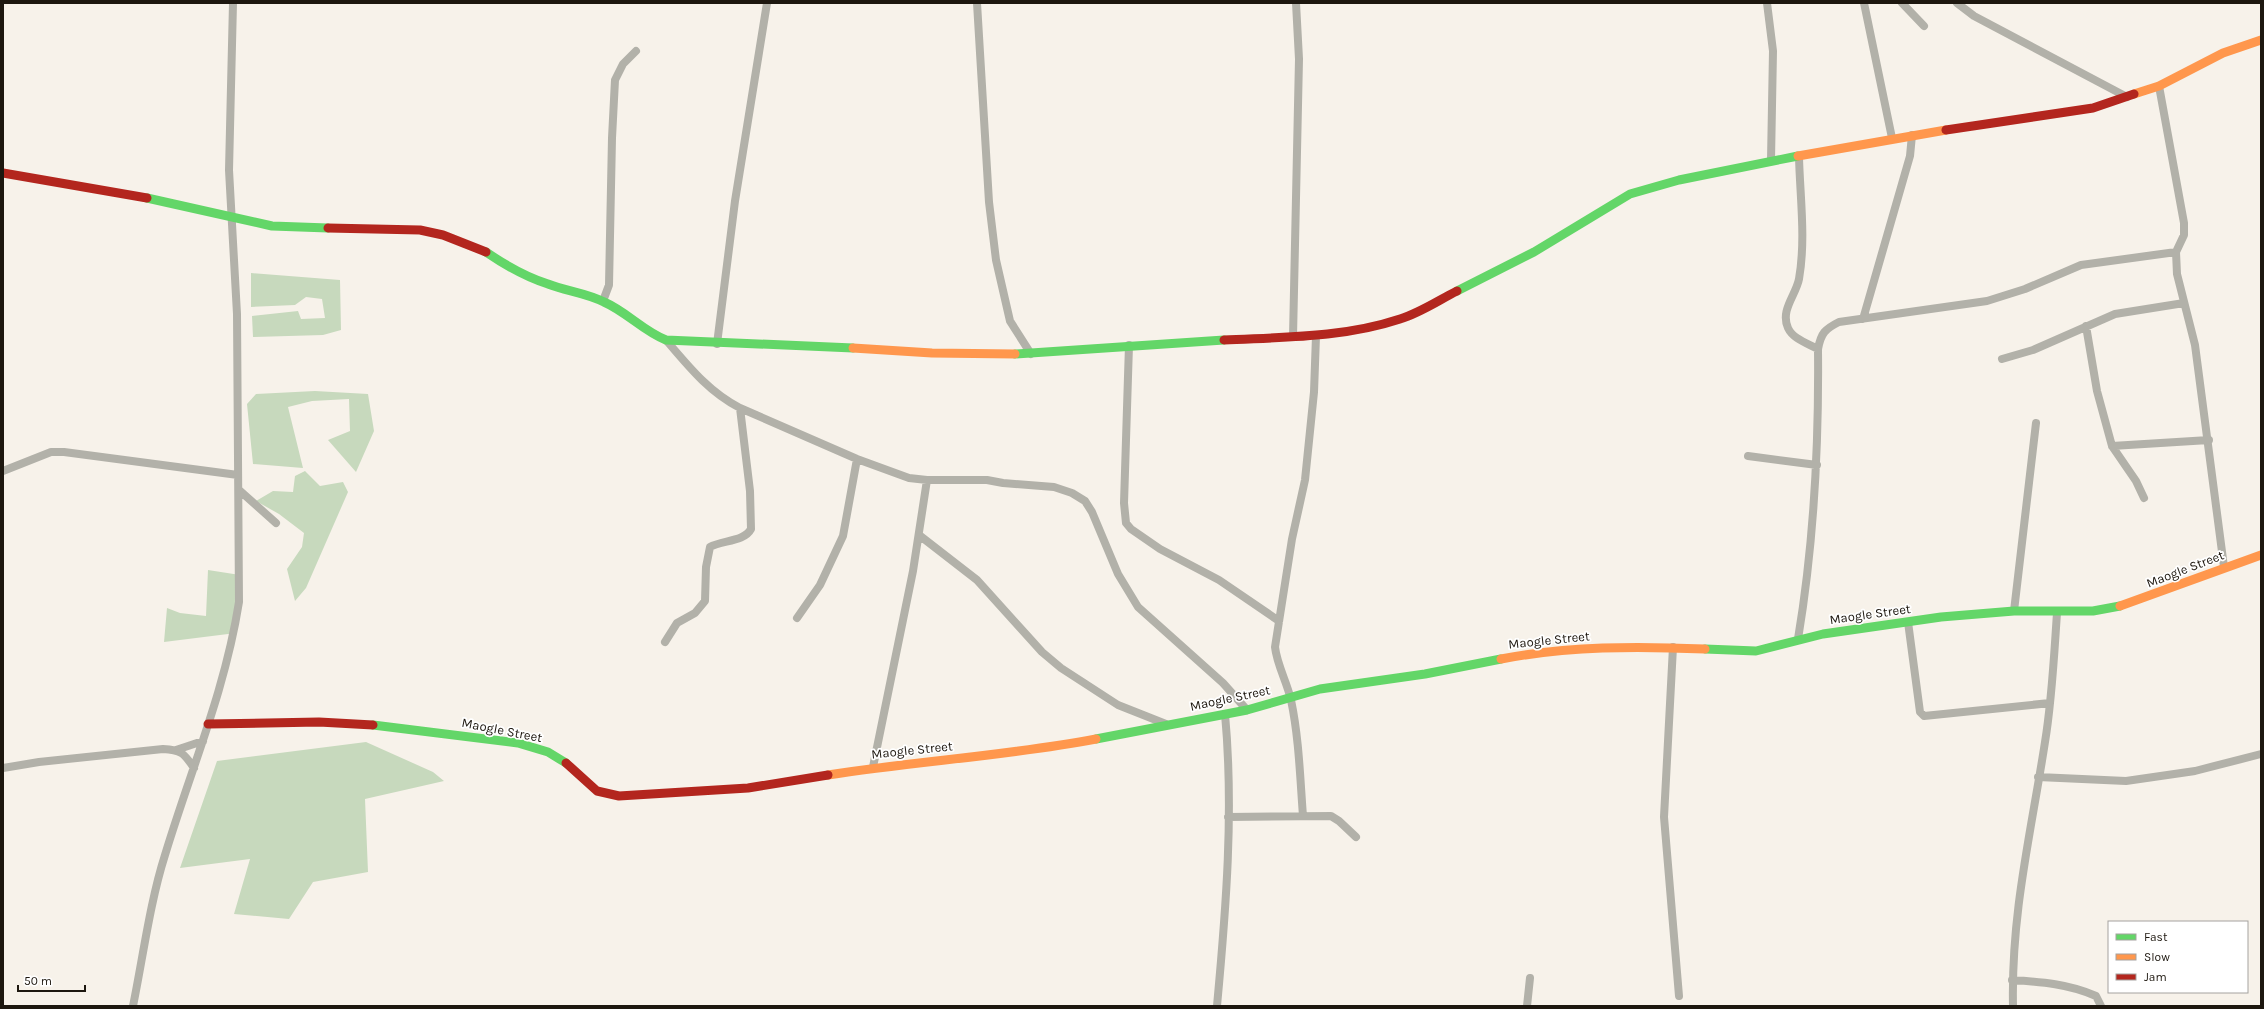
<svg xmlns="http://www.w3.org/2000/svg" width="2264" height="1009" font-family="Karla,sans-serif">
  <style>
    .forest { fill: #c7d9bd }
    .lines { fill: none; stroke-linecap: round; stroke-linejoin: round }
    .street { stroke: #b2b1a9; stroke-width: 8 }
    .fast { stroke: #63d668; stroke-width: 9 }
    .slow { stroke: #ff974d; stroke-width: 9 }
    .jam { stroke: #b3261e; stroke-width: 9 }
    .labels { text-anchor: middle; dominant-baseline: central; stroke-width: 3.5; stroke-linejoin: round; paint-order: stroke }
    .street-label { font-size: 13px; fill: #1d170f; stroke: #fff }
  </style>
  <rect width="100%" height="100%" fill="#f7f2ea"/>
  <path class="forest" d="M251,273L340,280L341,330L323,335L253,337L252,316L298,311L301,319L325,318L322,299L306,297L295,305L251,307Z
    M315,391L368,394L374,431L356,472L328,440L350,431L349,399L312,401L288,407L303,468L253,464L247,404L256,394Z
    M305,471L320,486L343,482L348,492L306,588L295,601L287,569L302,547L304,533L279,514L256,501L273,491L293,492L295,476Z
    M208,570L240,575L236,633L164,642L167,608L180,613L206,616Z
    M366,742L433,772L444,781L365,799L368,872L313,882L289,919L234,914L250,859L180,868L217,761Z"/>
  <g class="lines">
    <path class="street" d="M977,3L989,202L996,260L1010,321L1031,354
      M1767,3L1773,51L1771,160
      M1864,3L1892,138
      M1902,3L1924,26
      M1957,3L1974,16L2127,97
      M2159,86L2184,223V235L2176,252L2177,274L2195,345L2224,567
      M1799,157C1800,197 1806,239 1799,279C1796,295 1780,310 1788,328C1793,339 1807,343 1818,349
      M603,301L609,285L612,138L615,80L623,64L636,51
      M1863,319L1910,156L1912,135
      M2086,326L2097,391L2112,446L2136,481L2144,498
      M1293,337L1299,59L1296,3
      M666,340C689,367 709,392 740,408L857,459L909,478L927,480H987L1003,483L1054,487L1072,493L1085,501L1092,512L1118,574L1138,607L1223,683L1247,710
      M717,344L735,201L767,3
      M1129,345L1124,503L1126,523L1131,529L1160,549L1219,580L1279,621
      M2002,359L2033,350L2115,314L2184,303
      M2112,446L2209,440
      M1748,456L1817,465
      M3,471L51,452H64L238,475
      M239,490L276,523
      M919,535L977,580L1042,652L1061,668L1118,705L1166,724
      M2014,611L2036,423
      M797,618L820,585L843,536L857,459
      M1908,622L1920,712L1924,716L2050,703
      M1798,639C1814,543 1819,446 1818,349C1821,333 1825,329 1839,322L1987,301L2025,289L2081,265L2176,252
      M665,642L677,623L695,613L705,601L706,567L710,547C722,540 744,542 751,529L750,491L740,408
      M1673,647L1664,817L1679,996
      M176,750L203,741
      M873,767L913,571L927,480
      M3,768L39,762L163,749C181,750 184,753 194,768
      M2038,777L2126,781L2195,771L2261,754
      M1303,816C1300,777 1299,738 1291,700C1287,682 1277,665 1275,647L1292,539L1305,480L1314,392L1316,336
      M1228,817L1331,816L1339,821L1356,837
      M2012,980C2042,982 2069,984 2096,996L2101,1006
      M133,1006C143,957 150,902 165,855C191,769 225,691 239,602L237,314L229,170L233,3
      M1217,1006C1226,909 1234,811 1225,714
      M1527,1006L1530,978
      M2013,1006C2011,913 2031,833 2045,742C2052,700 2054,656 2057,613"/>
    <path class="fast" d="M147,198L272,226L328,228
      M486,252C505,265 526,277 548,284C566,291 587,293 604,302C627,312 643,331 666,340L853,348
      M1457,291L1534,252L1630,194L1679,180L1798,156
      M1015,354L1224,340
      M1705,649L1756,651L1823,634L1941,617L2014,611H2093L2120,606
      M373,725L518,743L548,752L566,763
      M1096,739L1247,710L1320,689L1425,674L1501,659"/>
    <path class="slow" d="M2134,94L2159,86L2223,53L2261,40
      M1798,156L1946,130
      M853,348L932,353L1015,354
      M2120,606L2261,555
      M1501,659C1569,646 1636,646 1705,649
      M828,775C917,761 1007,756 1096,739"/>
    <path class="jam" d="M1946,130L2093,108L2134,94
      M3,173L147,198
      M328,228L420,230L443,235L486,252
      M1224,340C1282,337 1343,338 1400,319C1420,313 1439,300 1457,291
      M208,724L319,722L373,725
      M566,763L597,791L619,796L748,788L828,775"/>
  </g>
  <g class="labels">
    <g class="street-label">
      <text transform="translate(2185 569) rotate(-21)">Maogle Street</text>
      <text transform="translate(1870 614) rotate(-8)">Maogle Street</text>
      <text transform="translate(1549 640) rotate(-6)">Maogle Street</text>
      <text transform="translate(1230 698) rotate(-12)">Maogle Street</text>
      <text transform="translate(502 730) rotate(11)">Maogle Street</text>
      <text transform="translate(912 750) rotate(-6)">Maogle Street</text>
    </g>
  </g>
  <rect width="2264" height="1009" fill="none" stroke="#1d170f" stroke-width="8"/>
  <rect x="2108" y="921" width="140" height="72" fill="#ffffff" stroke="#a5a29f"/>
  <rect x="2116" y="934" width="20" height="6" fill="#63d668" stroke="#a5a29f"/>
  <text x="2144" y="941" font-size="12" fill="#1d170f">Fast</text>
  <rect x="2116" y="954" width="20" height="6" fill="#ff974d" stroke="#a5a29f"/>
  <text x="2144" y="961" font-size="12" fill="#1d170f">Slow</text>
  <rect x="2116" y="974" width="20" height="6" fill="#b3261e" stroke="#a5a29f"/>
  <text x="2144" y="981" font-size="12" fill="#1d170f">Jam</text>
  <path d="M18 985v6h67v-6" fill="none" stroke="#1d170f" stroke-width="2"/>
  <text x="24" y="985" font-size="12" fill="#1d170f" stroke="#ffffff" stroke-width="3" paint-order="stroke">50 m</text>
</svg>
